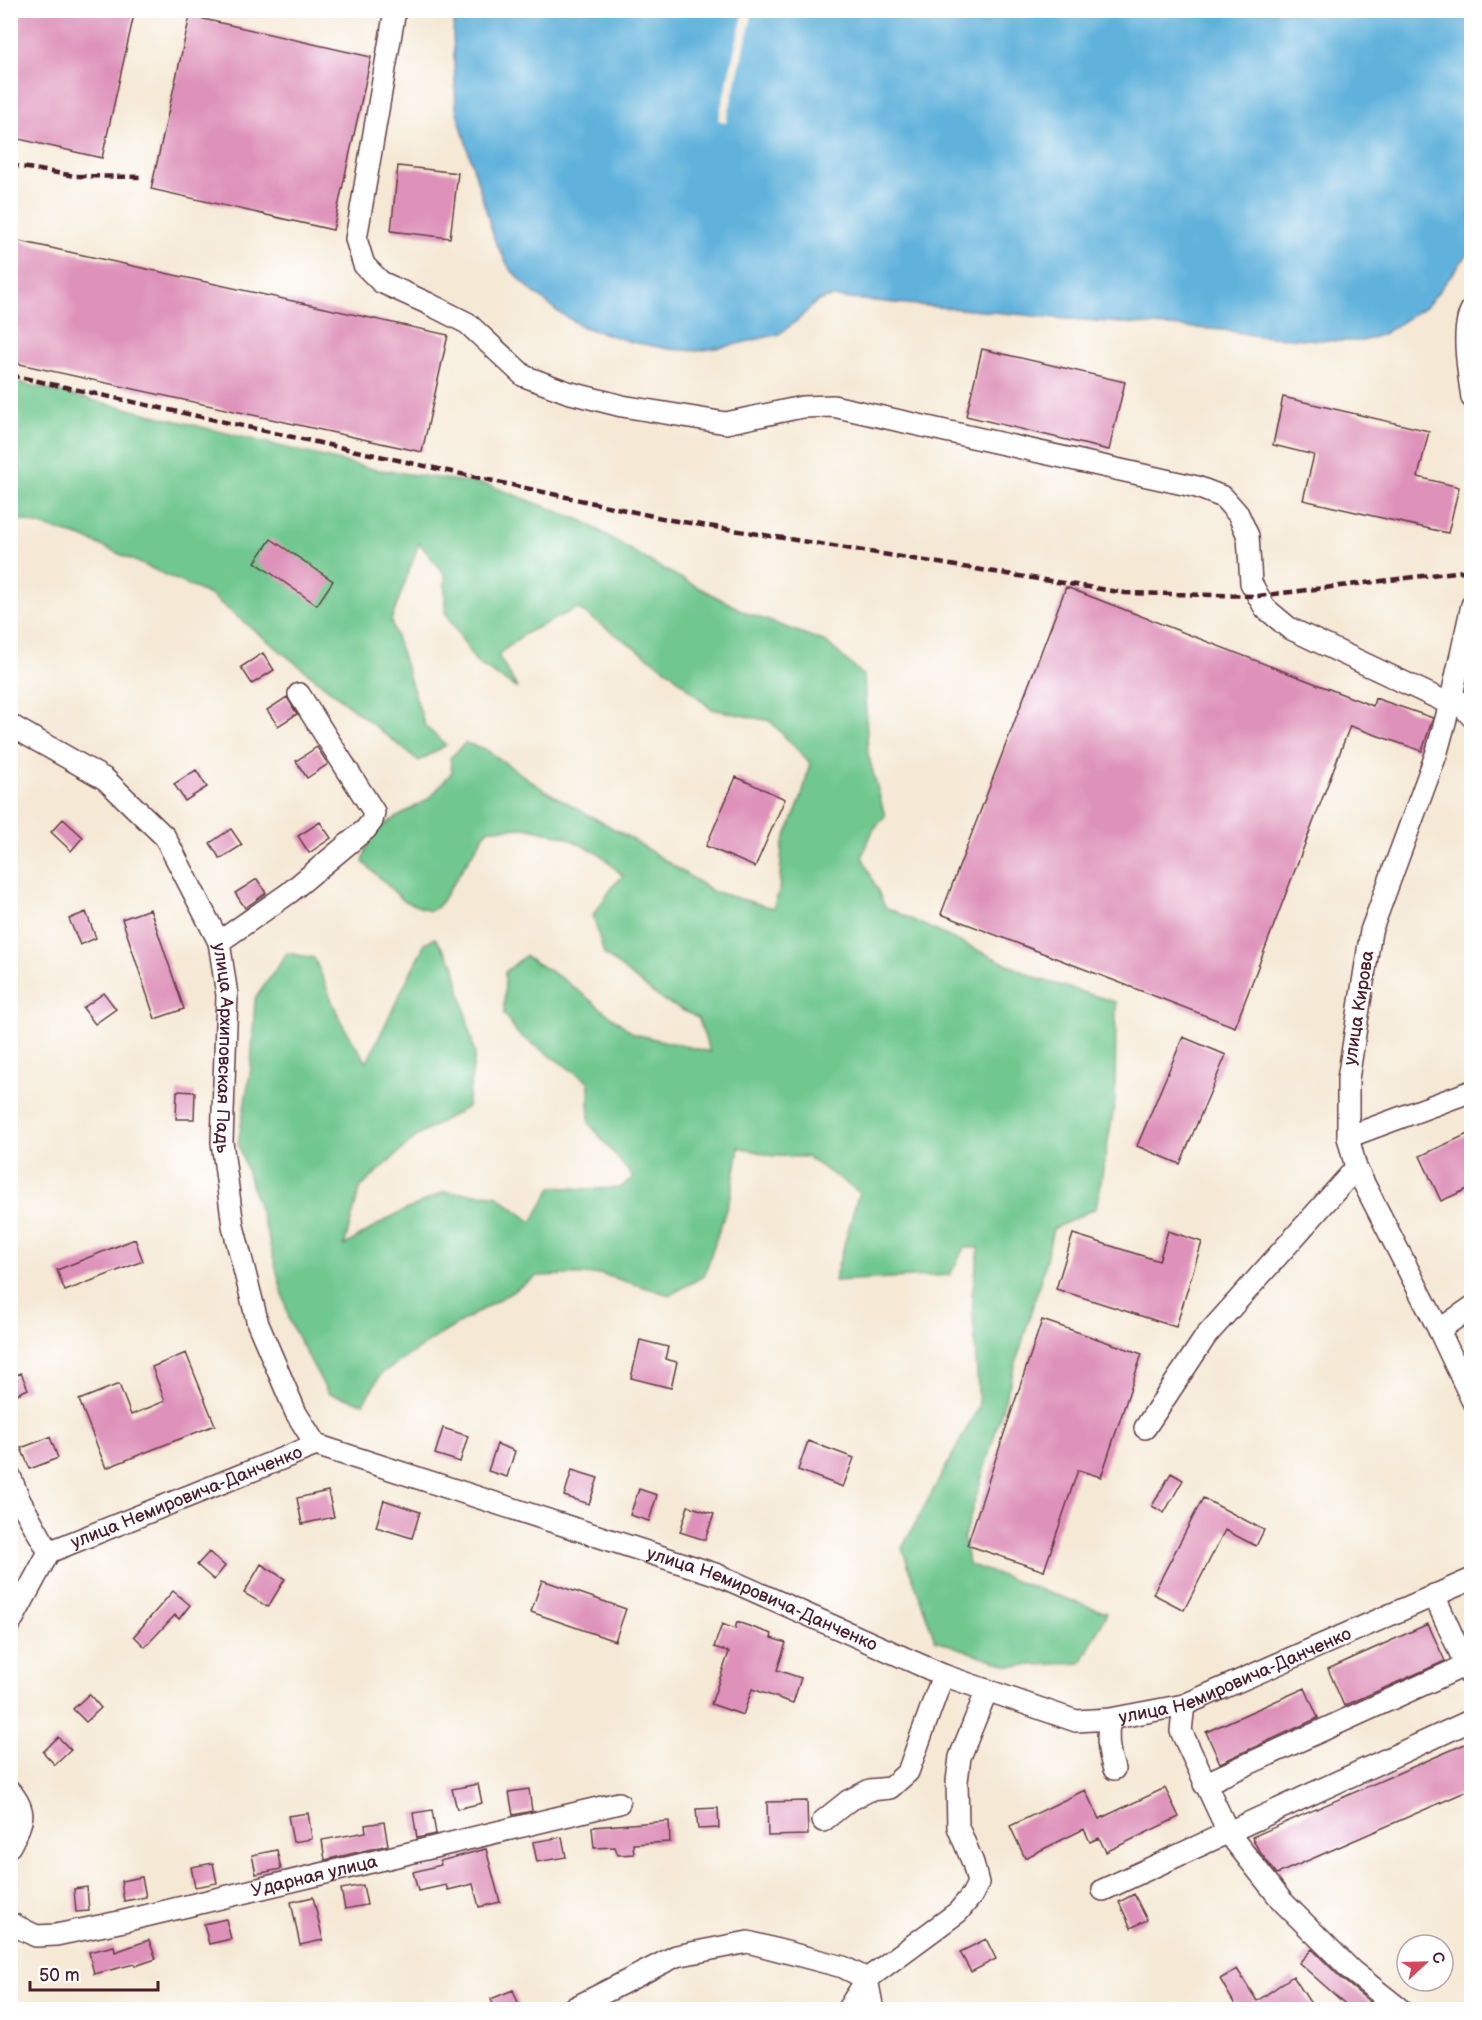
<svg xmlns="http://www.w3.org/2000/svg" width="1482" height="2020" font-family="'Balsamiq Sans',sans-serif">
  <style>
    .green { fill: #6fc88f; stroke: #5c745d; stroke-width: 1.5 }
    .water { fill: #61b2dc; stroke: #566884; stroke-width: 1.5 }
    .pier { fill: #f5e9d5 }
    .building { fill: #de91b9 }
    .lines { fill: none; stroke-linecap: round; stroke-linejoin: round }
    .minor-casing { stroke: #643d44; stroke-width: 24 }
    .minor { stroke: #fff; stroke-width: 21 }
    .rail { stroke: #4a1f2b; stroke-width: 4.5; stroke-dasharray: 9 4.5; stroke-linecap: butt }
    .labels { text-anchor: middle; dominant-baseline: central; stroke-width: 4.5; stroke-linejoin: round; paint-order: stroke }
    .street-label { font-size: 18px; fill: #4a1f2b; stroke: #fff }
  </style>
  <rect width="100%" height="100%" fill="#fff"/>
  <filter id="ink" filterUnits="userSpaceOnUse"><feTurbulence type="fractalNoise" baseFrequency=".0167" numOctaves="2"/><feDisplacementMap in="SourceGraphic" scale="12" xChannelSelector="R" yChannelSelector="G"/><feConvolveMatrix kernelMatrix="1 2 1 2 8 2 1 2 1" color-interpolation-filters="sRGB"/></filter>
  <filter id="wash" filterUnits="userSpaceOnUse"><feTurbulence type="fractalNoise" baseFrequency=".008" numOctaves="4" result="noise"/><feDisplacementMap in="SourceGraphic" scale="24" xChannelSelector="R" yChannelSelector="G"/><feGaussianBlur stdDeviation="1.35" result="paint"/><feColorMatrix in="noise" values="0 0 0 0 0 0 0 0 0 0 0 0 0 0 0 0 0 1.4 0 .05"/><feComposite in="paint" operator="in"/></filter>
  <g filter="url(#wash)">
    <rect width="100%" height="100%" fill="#f5e9d5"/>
    <path class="green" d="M10,380L373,469L488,485L583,521L654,564L747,613L826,642L864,676L868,754L885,816L873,830L862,856L885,907L1039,979L1116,1002L1115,1102L1096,1208L1053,1229L1043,1272L964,1537L968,1564L1107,1613L1081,1663L1010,1666L935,1640L902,1548L979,1406L972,1296L979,1248H964L950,1275L834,1281L859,1192L807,1157L773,1156L739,1147L731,1194L704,1276L670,1295L601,1274L538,1276L438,1336L381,1374L363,1403L328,1393L290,1323L268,1236L238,1144L251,1067L255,999L287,953L314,958C324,978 330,999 340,1019C347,1034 357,1048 367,1062L425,943L435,938L454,964L475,1054L467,1107L417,1136L360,1188L344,1246L389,1218L444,1192L496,1195L532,1222L552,1187L587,1189L620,1188L633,1177L589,1123V1082L518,1034L504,1014L505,972L525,956L563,979L634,1034L710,1052L698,1018L662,1000L604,954L593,915L614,885L623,876L600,854L563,836L530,828L488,829L438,907L430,911L404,901L363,862L370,833L430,798L452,772L450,758L465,743L485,749L544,790L632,839L712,891L773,908L779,892L782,846L802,796L810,763L770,721L711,709L670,672L577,608L524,634L498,655L518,689L476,662L445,612V574L419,543L391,621L425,726L446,745L419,761L210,595L82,537L11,517Z"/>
    <path class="water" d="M456,10L1471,11V250L1428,305L1383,334L1363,341H1338L1257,336L1224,330L1068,319L831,297L816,302L798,320L779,334L729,346L697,351L669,349L632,342L583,327L558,312L532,291L510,269L495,241L456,109L453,32Z"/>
    <path class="pier" d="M744,11H753L726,123L718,120Z"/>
    <g id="blocks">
      <path class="building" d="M10,10H135L102,158L10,137Z
        M190,16L371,57L333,230L151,189Z
        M398,166L458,173L450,238L391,231Z
        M10,239L448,335L422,452L10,362Z
        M982,349L1125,382L1109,450L966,416Z
        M1283,397L1429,431L1418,477L1459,487L1448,533L1303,500L1314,455L1273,445Z
        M271,539L333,581L317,605L255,562Z
        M1066,587L1373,706L1375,698L1433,718L1422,751L1350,726L1235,1027L941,914Z
        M263,653L274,670L252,684L241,667Z
        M287,697L297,714L278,726L267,710Z
        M317,747L328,764L307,778L296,761Z
        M196,770L207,787L185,801L174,784Z
        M736,777L785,799L755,867L706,846Z
        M63,819L83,837L71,851L51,832Z
        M320,822L331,838L309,853L298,836Z
        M231,829L242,845L220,859L210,843Z
        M257,879L266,893L245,908L235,893Z
        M150,909L184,1009L155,1019L122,919Z
        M86,912L96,938L80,945L69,919Z
        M104,993L116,1009L95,1024L83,1008Z
        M1183,1037L1226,1055L1180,1164L1137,1146Z
        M177,1091L195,1092L194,1119H176Z
        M1472,1132V1187L1441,1201L1420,1156Z
        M1168,1231L1202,1242L1176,1327L1056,1289L1073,1234L1159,1261Z
        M135,1239L143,1261L65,1291L57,1270Z
        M1042,1320L1142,1354L1101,1477L1078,1470L1044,1571L967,1545Z
        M640,1340L668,1347L665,1359L677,1362L671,1388L631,1378Z
        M186,1353L215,1425L106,1468L79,1400L119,1384L131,1415L165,1401L152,1367Z
        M21,1373L28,1389L10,1397V1378Z
        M443,1428L468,1436L460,1462L435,1454Z
        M50,1437L58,1458L30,1469L21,1448Z
        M808,1441L854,1458L843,1487L798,1470Z
        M497,1444L515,1451L507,1477L488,1471Z
        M572,1470L598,1478L589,1504L564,1496Z
        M1171,1473L1183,1480L1164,1513L1152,1506Z
        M639,1489L657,1495L649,1521L630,1515Z
        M328,1491L334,1517L302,1524L297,1498Z
        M1203,1498L1264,1530L1256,1546L1225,1530L1184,1610L1153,1594Z
        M384,1500L420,1512L412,1538L376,1527Z
        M688,1506L714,1514L705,1540L680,1532Z
        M209,1552L225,1566L214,1580L197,1565Z
        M261,1564L285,1579L268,1607L244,1593Z
        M542,1580L626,1609L615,1641L531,1612Z
        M173,1591L190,1605L179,1619L175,1615L145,1647L134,1636Z
        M737,1622L772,1634L771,1638L786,1643L777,1670L801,1678L793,1703L752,1689L743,1715L711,1704L729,1652L714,1647L722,1624L735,1629Z
        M1428,1624L1445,1661L1344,1706L1328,1669Z
        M1305,1688L1318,1718L1220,1763L1206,1732Z
        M89,1694L101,1708L86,1722L73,1709Z
        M58,1737L71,1750L55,1765L43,1752Z
        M1472,1741V1789L1277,1874L1259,1851L1252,1837Z
        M478,1784L482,1803L457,1809L452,1789Z
        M1165,1788L1179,1817L1106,1852L1099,1838L1090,1842L1084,1829L1025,1858L1010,1826L1085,1790L1099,1819Z
        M529,1789L532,1811L513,1815L509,1792Z
        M807,1801L808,1835L768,1836L767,1802Z
        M718,1808L719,1828L698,1829L696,1809Z
        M432,1810L436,1834L417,1838L413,1813Z
        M308,1813L312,1839L293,1842L288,1816Z
        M669,1821L670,1842L633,1844L634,1854L618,1855L615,1847L594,1848L592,1827Z
        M384,1822L388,1845L325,1860L322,1840L366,1832L365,1825Z
        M562,1837L566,1857L537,1862L533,1842Z
        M486,1849L500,1902L479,1907L473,1884L448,1890L446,1885L418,1891L413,1872L441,1865L440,1861Z
        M277,1850L281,1869L256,1874L252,1855Z
        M213,1863L217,1883L195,1887L191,1867Z
        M142,1877L146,1897L124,1901L121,1881Z
        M363,1885L367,1905L345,1909L341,1889Z
        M87,1887L89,1911L76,1912L74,1889Z
        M1134,1894L1147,1920L1131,1928L1119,1902Z
        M313,1897L323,1940L300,1945L291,1902Z
        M226,1919L231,1939L209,1944L204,1924Z
        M986,1939L996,1959L971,1972L960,1952Z
        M149,1940L156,1959L135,1966L134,1964L94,1974L89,1952L114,1946L115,1952Z
        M1312,1949L1343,1980L1380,2010H1352L1299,1963Z
        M1237,1969L1257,2001L1293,1976L1315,2010H1238L1220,1979Z
        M513,1990L521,2010H495L491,1999Z"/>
    </g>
  </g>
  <g filter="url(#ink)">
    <use href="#blocks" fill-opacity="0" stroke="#643d44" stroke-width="1.5"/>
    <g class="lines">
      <defs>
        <g id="minor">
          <path d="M395,10L356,239L364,265L381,282L427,303L467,323L524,376L567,392L622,406L726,423L802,407L833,406L1197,487L1223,497L1238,514L1248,536L1251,583L1265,608L1289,628L1450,704"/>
          <path d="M1472,309C1460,328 1469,376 1472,398"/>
          <path d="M1472,605L1450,704L1436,755L1371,931L1348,1079V1137L1356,1168L1439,1330L1472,1400"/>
          <path d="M1452,694L1472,717"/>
          <path id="s1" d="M10,725L105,779L165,837L219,942L227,995L222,1142L233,1226L258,1324L296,1413L316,1445"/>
          <path d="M219,942L289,893L366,829L372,821L374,812L299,694"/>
          <path d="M1348,1137L1472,1091"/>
          <path d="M1439,1330L1472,1307"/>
          <path d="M1145,1428L1206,1336L1356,1168"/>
          <path d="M10,1476L20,1501L49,1552L10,1624"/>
          <path id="s2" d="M49,1552L316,1445L718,1575L943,1675L1076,1721L1110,1719L1184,1705L1472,1579"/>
          <path d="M1434,1595L1471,1677"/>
          <path d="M1184,1705L1181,1731L1229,1834L1282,1901L1352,1971L1401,2010"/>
          <path d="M1110,1719C1106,1737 1108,1752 1114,1769"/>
          <path d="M1204,1784L1466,1665"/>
          <path d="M10,1791C29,1813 22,1822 10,1846"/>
          <path d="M823,1821L848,1801L870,1790L890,1788L908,1772L943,1675"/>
          <path d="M1103,1890L1472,1720"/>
          <path id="s3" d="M10,1923L36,1936L56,1935L124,1921L619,1803"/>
          <path d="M570,2010L676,1956L748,1942L843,1967L867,1979L847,2010"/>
          <path d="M873,2010L867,1979L958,1912L972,1895L978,1883L973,1863L958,1827L957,1781L960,1757L987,1690"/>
        </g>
      </defs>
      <use href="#minor" class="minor-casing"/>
      <use href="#minor" class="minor"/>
      <path class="rail" d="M10,165L75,176L141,177
        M10,375L671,520L1125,593L1258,596L1472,570"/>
    </g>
  </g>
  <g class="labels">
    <g class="street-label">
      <text transform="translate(1359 1008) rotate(-81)">улица Кирова</text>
      <text stroke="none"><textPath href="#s1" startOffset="417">улица Архиповская Падь</textPath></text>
      <text stroke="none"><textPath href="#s2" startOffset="148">улица Немировича-Данченко</textPath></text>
      <text stroke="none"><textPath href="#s2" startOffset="760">улица Немировича-Данченко</textPath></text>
      <text stroke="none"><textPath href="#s2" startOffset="1264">улица Немировича-Данченко</textPath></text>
      <text stroke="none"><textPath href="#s3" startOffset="314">Ударная улица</textPath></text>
    </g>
  </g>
  <rect width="1482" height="2020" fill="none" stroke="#fff" stroke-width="36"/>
  <g transform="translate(1425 1963) rotate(68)"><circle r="28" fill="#ffffff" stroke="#b7a5aa" stroke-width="1.5"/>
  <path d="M0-4.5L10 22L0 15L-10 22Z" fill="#d1495b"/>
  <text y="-9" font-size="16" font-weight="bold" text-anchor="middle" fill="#4a1f2b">С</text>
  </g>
  <path d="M30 1981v9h128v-9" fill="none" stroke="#4a1f2b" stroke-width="3"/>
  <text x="39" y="1981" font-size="18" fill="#4a1f2b" stroke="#ffffff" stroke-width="4.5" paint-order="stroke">50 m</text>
</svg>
